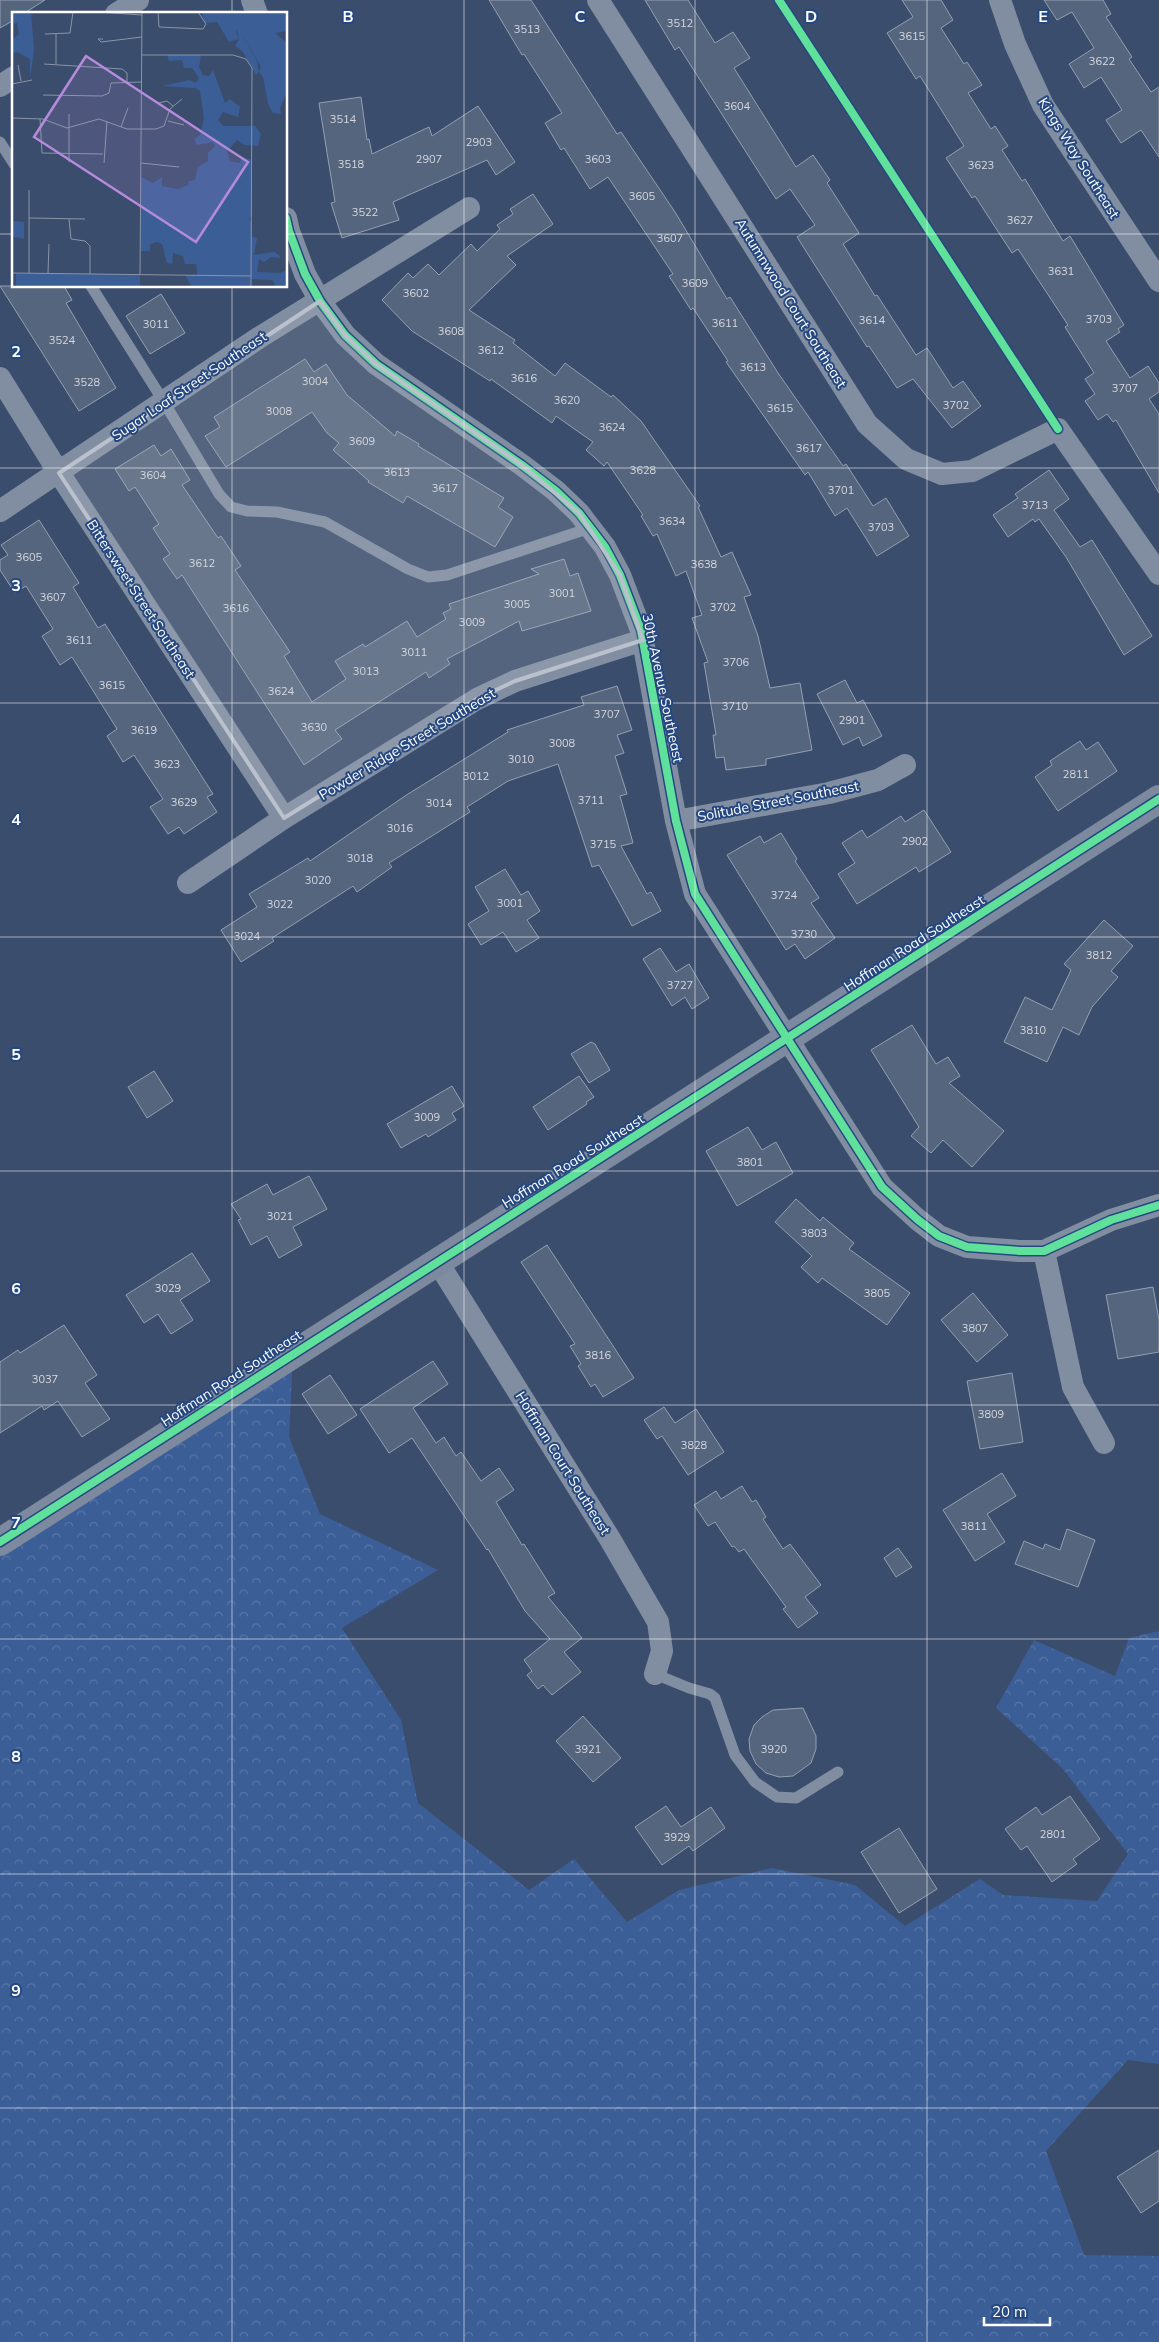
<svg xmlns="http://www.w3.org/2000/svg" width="1159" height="2342" font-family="Mulish,sans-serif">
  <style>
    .forest { fill: url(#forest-crowns) }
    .building { fill: #56657e; stroke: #949fb1 }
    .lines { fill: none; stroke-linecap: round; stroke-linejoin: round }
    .lane { stroke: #818ea2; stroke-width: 11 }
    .street { stroke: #818ea2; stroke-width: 22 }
    .secondary { stroke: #7c899f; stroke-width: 28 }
    .cycleway-casing { stroke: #264881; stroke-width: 11 }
    .cycleway { stroke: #60e19b; stroke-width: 8 }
    .marked { fill: #bac1cc; fill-opacity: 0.2; stroke: #bac1cc; stroke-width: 4; stroke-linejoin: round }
    .grid { fill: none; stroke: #fff; stroke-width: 1; stroke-opacity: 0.55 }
    .labels { text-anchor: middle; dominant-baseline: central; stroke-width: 4; stroke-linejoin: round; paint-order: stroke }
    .number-label { font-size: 11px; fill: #d5d8df }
    .street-label { font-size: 14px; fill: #fff; stroke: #264881 }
    .inset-road { fill: none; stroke: #8994a7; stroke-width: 1 }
    .view { fill: #b68bdc; fill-opacity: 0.15; stroke: #b68bdc; stroke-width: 2.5 }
    .inset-edge { fill: none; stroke: #fff; stroke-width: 2.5 }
    .grid-label { font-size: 16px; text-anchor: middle; font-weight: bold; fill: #fff; stroke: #264881; stroke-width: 4; stroke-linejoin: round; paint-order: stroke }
  </style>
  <defs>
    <pattern id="forest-crowns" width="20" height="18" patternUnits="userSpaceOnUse" patternTransform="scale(1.25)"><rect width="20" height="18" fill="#3b5e97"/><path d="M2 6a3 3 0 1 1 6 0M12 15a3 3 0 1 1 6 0" fill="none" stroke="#5876a7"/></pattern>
  </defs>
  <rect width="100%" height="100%" fill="#3b4d6c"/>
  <path class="forest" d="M293,1353L289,1437L320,1514L438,1570L342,1628L401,1720L418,1803L529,1890L574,1859L627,1922L679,1890L772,1868L855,1885L905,1926L980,1879L1003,1895L1097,1901L1128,1854L1063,1769L996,1708L1034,1640L1115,1676L1129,1638L1159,1631V2064L1128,2060L1046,2151L1084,2255L1159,2256V2342H0V1542Z"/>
  <path class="building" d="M0,0H45L23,14H14V20L0,28Z
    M489,0H531L617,134L621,132L675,212L727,299L730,297L778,373L843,466L846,464L873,506L886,498L909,536L877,556L847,508L835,516L808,472L805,475L726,362L728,361L693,308L691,310L669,276L673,274L608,177L590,189L564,148L561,150L545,123L562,113L524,54L522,55Z
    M645,0H688L715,43L733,32L750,58L734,68L796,167L813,155L830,180L827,183L859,233L843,244L875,296L877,295L916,355L927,348L953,388L963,381L981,406L952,428L913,379L897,388L869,346L867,347L797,237L815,225L790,189L776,199L679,47L675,50Z
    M902,0H941L953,20L941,28L964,64L967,62L982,85L968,93L991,129L995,126L1008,146L1002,150L1022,181L1025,179L1063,241L1070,236L1124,325L1118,329L1120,332L1106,341L1130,378L1148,366L1159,383V392L1149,399L1159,414V493L1116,420L1113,422L1107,414L1098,420L1085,401L1095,394L1085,379L1094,373L1065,327L1068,325L1018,249L1012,253L975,196L972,198L946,158L964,146L920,76L916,79L887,33L913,17Z
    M1044,0H1103L1111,14L1106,17L1132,57L1129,59L1151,92L1159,87V157L1141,130L1121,143L1106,120L1122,110L1101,77L1084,88L1069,64L1094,48L1072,12L1057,20Z
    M361,97L367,140L369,139L372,154L429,127L432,136L478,106L515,162L496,175L487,160L393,202L399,220L342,238L331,203L335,202L319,103Z
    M533,194L553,224L507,256L516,265L469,310L515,340L513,343L555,376L565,363L611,397L613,395L641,421L700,506L698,507L721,557L732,552L751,595L744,597L758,636L770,688L800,683L812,750L766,759V765L726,770L724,757L716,758L713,735H716L704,663L708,662L692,618L702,615L686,571L676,576L657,534L653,536L641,516L643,515L607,462L604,466L586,450L593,442L556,416L552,423L491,379L490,381L412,331L382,300L408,273L413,278L428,264L439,275L471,244L477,251L500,229L497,225L513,214L510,209Z
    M0,286H64L72,300L66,303L116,388L79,411Z
    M161,294L185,333L150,354L126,316Z
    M305,359L314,372L326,364L347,395L395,436L397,431L419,444L418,446L504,498L498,507L513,517L495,547L407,496L403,503L368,482L369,481L333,450L339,443L327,433L312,412L226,467L205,436L220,427L214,417Z
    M154,445L161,456L171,449L190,480L182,485L218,538L221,536L241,566L235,570L290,652L284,656L312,702L346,679L335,661L363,644L365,647L407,621L417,637L446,619L443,613L451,609L449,604L539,574L531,569L564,559L570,576L578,573L591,611L522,631L519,621L447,659L450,664L429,678L426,672L335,730L342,739L304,765L182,575L177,579L163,559L170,554L153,528L159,524L135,487L129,491L115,469Z
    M1049,470L1069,499L1054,510L1080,547L1092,540L1152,636L1124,655L1066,557L1039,519L1035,522L1033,519L1008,537L993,515L1018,498L1015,494Z
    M39,520L79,583L73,587L98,628L105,624L213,794L207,797L217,812L184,834L179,827L168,834L150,807L163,799L134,755L123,762L107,736L117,729L72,657L60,665L42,636L53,629L26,586L15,593L0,570V560L8,555L1,545Z
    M845,680L857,703L863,700L882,736L863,746L859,737L843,745L817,694Z
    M617,686L632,730L617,735L624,753L615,756L627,794L620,796L633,843L621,846L647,894L651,892L661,911L632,926L599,865L592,867L558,764L508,781L467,807L470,812L389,863L392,867L357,892L353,886L272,938L274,941L241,962L221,930L257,907L249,894L308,858L310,861L408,794L508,732L507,730L584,705L581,697Z
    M1080,741L1086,750L1098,742L1117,771L1058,811L1035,777L1052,765L1050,761Z
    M924,810L951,852L919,872L916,867L857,904L838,874L855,863L842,843L862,830L867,838L901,816L905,822Z
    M781,833L797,859L795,861L819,898L811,903L835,938L805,959L795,944L786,950L727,855L760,836L764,843Z
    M505,869L521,895L528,891L540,911L527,920L539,938L516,952L503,932L481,945L468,924L489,911L475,887Z
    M1104,920L1133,946L1111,971L1118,977L1092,1007L1079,1035L1063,1027L1047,1062L1004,1042L1025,997L1052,1010L1071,970L1064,964Z
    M660,948L676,972L689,964L709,998L692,1009L685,997L672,1006L643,959Z
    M912,1025L936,1064L948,1057L960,1076L949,1083L1004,1131L972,1167L943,1140L931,1153L911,1136L919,1127L871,1050Z
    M591,1042L595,1044L610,1070L589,1083L571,1054Z
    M154,1071L173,1101L147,1118L128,1087Z
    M579,1076L594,1097L586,1102L587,1104L548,1130L533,1107Z
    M452,1086L464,1106L452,1113L456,1120L428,1137L426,1134L401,1148L387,1124Z
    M748,1127L762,1150L776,1142L793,1173L737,1206L706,1151Z
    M309,1176L327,1209L293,1227L302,1245L279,1258L267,1236L251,1245L238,1220L241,1219L231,1204L267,1184L273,1195Z
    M796,1199L820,1221L823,1217L854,1243L849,1249L910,1293L887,1325L822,1278L818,1283L801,1267L812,1256L775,1222Z
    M547,1245L634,1378L603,1397L595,1384L591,1387L578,1366L581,1364L570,1346L575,1344L521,1262Z
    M192,1253L210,1281L180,1300L193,1320L171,1334L158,1314L144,1323L126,1295Z
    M1153,1287L1159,1320V1352L1118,1359L1106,1295Z
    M973,1293L1008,1335L977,1362L941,1320Z
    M64,1325L97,1375L85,1383L110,1419L82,1437L58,1401L44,1410L42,1406L0,1433V1362L18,1350L20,1353Z
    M433,1361L448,1384L413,1408L436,1443L444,1437L456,1456L461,1452L481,1481L499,1468L514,1490L496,1502L522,1545L524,1544L555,1593L548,1597L582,1638L564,1652L581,1672L552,1695L543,1685L538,1689L527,1675L532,1671L524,1660L550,1639L525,1611L488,1549L487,1550L412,1438L389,1453L360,1409Z
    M1012,1373L1023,1442L980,1449L967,1381Z
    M330,1375L357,1415L328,1434L302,1394Z
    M664,1407L675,1423L696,1409L724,1452L688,1475L662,1436L657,1439L644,1420Z
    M1002,1473L1016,1496L987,1514L1005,1542L975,1561L943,1510Z
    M742,1486L752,1502L756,1500L766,1517L763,1519L783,1549L790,1544L821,1585L805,1597L818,1613L798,1628L783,1609L786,1607L744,1549L739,1552L734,1546L732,1547L715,1522L708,1526L694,1505L716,1491L721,1499Z
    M1067,1529L1095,1540L1078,1587L1015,1564L1024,1541L1043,1549L1045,1544L1060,1550Z
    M898,1548L912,1567L896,1577L884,1558Z
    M803,1708L816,1736V1749L811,1763L793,1776L779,1777L766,1773L756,1764L750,1751L749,1739L754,1725L762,1717L773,1710Z
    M583,1716L621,1758L593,1782L556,1741Z
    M1070,1796L1100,1839L1073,1859L1077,1864L1052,1882L1027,1846L1021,1850L1005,1829L1036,1807L1042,1815Z
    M666,1806L681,1827L711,1807L725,1828L693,1851L689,1846L662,1865L635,1827Z
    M899,1828L937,1889L899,1913L861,1852Z
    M1159,2150V2201L1141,2213L1117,2177Z"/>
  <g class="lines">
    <path class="lane" d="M0,142L14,164
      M91,286L164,402L219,494L231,507L247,511L277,512L325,522L408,569L428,577L447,575L590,528
      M655,1674L689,1688L710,1694L715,1698L735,1755L755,1782L777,1797L796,1798L838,1772"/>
    <path class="street" d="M252,0L257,14
      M598,0L867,424L906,459L942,474L972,471L1058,429L1159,574
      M1000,0L1015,44L1043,105L1159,281
      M116,14L138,0
      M0,86L14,77
      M286,218L289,231L305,274L320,301L345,335L376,364L522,465L556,491L579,513L605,547L620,575L641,630L676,821L695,894L882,1187L917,1219L939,1236L967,1247L1020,1251H1044L1111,1220L1159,1205
      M0,378L59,473L284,818
      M0,511L260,337L469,208
      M676,821L829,793L878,780L905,765
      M188,883L284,818L477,699L515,681L643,640
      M1044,1251L1073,1387L1104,1443
      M437,1261L610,1539L658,1622L662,1651L655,1674"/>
    <path class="secondary" d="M0,1542C386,1293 774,1049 1159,799"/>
    <defs>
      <path id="cycleway" d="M779,0L1058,429
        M286,218L289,231L305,274L320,301L345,335L376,364L522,465L556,491L579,513L605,547L620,575L641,630L676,821L695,894L882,1187L917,1219L939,1236L967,1247L1020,1251H1044L1111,1220L1159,1205
        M0,1542C386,1293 774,1049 1159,799"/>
    </defs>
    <use href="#cycleway" class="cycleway-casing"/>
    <use href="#cycleway" class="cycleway"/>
  </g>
  <path class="marked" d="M320,301L345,335L376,364L522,465L579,513L620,575L643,640L515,681L477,699L284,818L59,473Z"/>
  <path class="grid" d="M232,0V14M464,0V2342M695,0V2342M927,0V2342M0,234H14M286,234H1159M232,286V2342M0,468H1159M0,703H1159M0,937H1159M0,1171H1159M0,1405H1159M0,1639H1159M0,1874H1159M0,2108H1159"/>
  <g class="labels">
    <g class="number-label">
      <text x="680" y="23">3512</text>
      <text x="527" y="29">3513</text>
      <text x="912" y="36">3615</text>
      <text x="1102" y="61">3622</text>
      <text x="737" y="106">3604</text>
      <text x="343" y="119">3514</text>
      <text x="479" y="142">2903</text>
      <text x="429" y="159">2907</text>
      <text x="598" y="159">3603</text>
      <text x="351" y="164">3518</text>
      <text x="981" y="165">3623</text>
      <text x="642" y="196">3605</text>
      <text x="365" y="212">3522</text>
      <text x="1020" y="220">3627</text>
      <text x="670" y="238">3607</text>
      <text x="1061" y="271">3631</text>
      <text x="695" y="283">3609</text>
      <text x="416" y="293">3602</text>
      <text x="1099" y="319">3703</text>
      <text x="872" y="320">3614</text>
      <text x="725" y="323">3611</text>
      <text x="156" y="324">3011</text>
      <text x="451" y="331">3608</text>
      <text x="62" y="340">3524</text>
      <text x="491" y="350">3612</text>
      <text x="753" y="367">3613</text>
      <text x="524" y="378">3616</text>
      <text x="315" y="381">3004</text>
      <text x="87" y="382">3528</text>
      <text x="1125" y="388">3707</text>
      <text x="567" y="400">3620</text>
      <text x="956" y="405">3702</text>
      <text x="780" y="408">3615</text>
      <text x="279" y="411">3008</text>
      <text x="612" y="427">3624</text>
      <text x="362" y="441">3609</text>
      <text x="809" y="448">3617</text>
      <text x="643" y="470">3628</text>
      <text x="397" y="472">3613</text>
      <text x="153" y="475">3604</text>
      <text x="445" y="488">3617</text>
      <text x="841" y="490">3701</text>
      <text x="1035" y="505">3713</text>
      <text x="672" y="521">3634</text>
      <text x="881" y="527">3703</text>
      <text x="29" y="557">3605</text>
      <text x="202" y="563">3612</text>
      <text x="704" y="564">3638</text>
      <text x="562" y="593">3001</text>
      <text x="53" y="597">3607</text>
      <text x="517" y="604">3005</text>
      <text x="723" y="607">3702</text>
      <text x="236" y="608">3616</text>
      <text x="472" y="622">3009</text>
      <text x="79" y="640">3611</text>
      <text x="414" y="652">3011</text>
      <text x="736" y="662">3706</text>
      <text x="366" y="671">3013</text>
      <text x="112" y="685">3615</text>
      <text x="281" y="691">3624</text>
      <text x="735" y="706">3710</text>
      <text x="607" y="714">3707</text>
      <text x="852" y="720">2901</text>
      <text x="314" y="727">3630</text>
      <text x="144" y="730">3619</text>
      <text x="562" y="743">3008</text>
      <text x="521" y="759">3010</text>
      <text x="167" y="764">3623</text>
      <text x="1076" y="774">2811</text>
      <text x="476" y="776">3012</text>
      <text x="591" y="800">3711</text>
      <text x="184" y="802">3629</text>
      <text x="439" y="803">3014</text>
      <text x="400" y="828">3016</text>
      <text x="915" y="841">2902</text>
      <text x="603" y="844">3715</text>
      <text x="360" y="858">3018</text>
      <text x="318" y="880">3020</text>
      <text x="784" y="895">3724</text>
      <text x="510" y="903">3001</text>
      <text x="280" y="904">3022</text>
      <text x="804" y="934">3730</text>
      <text x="247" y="936">3024</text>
      <text x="1099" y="955">3812</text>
      <text x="680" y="985">3727</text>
      <text x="1033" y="1030">3810</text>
      <text x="427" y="1117">3009</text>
      <text x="750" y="1162">3801</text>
      <text x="280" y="1216">3021</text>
      <text x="814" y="1233">3803</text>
      <text x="168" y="1288">3029</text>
      <text x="877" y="1293">3805</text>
      <text x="975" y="1328">3807</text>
      <text x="598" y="1355">3816</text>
      <text x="45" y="1379">3037</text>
      <text x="991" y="1414">3809</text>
      <text x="694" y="1445">3828</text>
      <text x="974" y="1526">3811</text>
      <text x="588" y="1749">3921</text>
      <text x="774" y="1749">3920</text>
      <text x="1053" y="1834">2801</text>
      <text x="677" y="1837">3929</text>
    </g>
    <g class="street-label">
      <text transform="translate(1079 158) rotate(58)">Kings Way Southeast</text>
      <text transform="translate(791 303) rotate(58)">Autumnwood Court Southeast</text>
      <text transform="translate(189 386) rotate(-34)">Sugar Loaf Street Southeast</text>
      <text transform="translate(141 599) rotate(57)">Bittersweet Street Southeast</text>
      <text transform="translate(663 688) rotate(78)">30th Avenue Southeast</text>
      <text transform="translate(407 744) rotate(-31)">Powder Ridge Street Southeast</text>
      <text transform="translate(778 801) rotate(-11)">Solitude Street Southeast</text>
      <text transform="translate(914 943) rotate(-33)">Hoffman Road Southeast</text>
      <text transform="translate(573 1161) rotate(-32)">Hoffman Road Southeast</text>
      <text transform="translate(231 1378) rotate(-33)">Hoffman Road Southeast</text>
      <text transform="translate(563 1463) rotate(58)">Hoffman Court Southeast</text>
    </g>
  </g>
  <g transform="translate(12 12)">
    <rect width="275" height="275" fill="#3b4d6c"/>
    <path d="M221,0H229V21L249,55L238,40H231L223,34L227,27Z" fill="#3b5e97"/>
    <path d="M0,0H19L22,37L18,67V47L5,40L0,41V28L7,22L5,11L0,12ZM197,0H221L228,15L224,19L227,27L217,30L205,10L192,11L190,2ZM231,40H238L244,47L247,60L244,63ZM155,43H189L187,55L191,63L197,64L201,58L213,91L218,87L228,95L226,105L211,100L206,108L211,114H243L249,122L246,134L232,133L225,128L215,139L218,149L227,151L231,145L240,148V203L237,208L240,210V225L245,226L242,243L262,240L267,243L268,246L259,245L252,250L247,247L245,260L268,261L275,258V275H264L261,268L239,267V275H180L173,263H185L184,252H173L171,244L161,241L160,252L155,251L150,232L145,230L138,232V239H129V165L141,171L150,165V174L166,177L176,173L177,169L183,168L186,155L196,149V141L203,134L201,130L185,133L182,127L188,123L192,106L188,79L183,76L150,74L177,68L184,71L187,66L180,56H172L170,48L157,49Z" fill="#3b5e97"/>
    <path d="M229,0H275V19L263,21L275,31V80L268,96L269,102L261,101L256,92L251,65L247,60L249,54L229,21Z" fill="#3b5e97"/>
    <path d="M4,262H128V275H4Z" fill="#3b5e97"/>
    <path d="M0,209L12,210V227L0,224Z" fill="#3b5e97"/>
    <path class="inset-road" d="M86,0L130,3M146,0L147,15L191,17L194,12L186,0M33,22L58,21L61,0M91,27H86L89,30L130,25M130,43H221L234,47L240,56L239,275M32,52L110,57L115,61V70M44,52V22M6,53L9,69M0,72L20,68M31,83L90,84L97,81L99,71L129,70M147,91L155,89L161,94M0,106L31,107L55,116L87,107L115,117H144L152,114L158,97L170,87M28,107L30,141L91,142M156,109L172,113M109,115L116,96M57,150V102M92,151L95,109M129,151L167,155M17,206L73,207M57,207L59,227L73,229L78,234V262M0,261L239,264M17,261V178M36,261L37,232M128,262L130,0"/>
    <path class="view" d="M74,44L236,150L184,230L22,125Z"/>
    <rect width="275" height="275" class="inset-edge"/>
  </g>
  <g class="grid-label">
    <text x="348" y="22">B</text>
    <text x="580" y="22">C</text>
    <text x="811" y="22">D</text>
    <text x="1043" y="22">E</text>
    <text x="16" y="357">2</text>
    <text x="16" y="591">3</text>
    <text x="16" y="825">4</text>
    <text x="16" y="1060">5</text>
    <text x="16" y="1294">6</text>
    <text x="16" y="1528">7</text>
    <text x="16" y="1762">8</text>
    <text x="16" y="1996">9</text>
  </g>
  <path d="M984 2317v8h66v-8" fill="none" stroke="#ffffff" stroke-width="2.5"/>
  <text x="992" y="2317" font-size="15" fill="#ffffff" stroke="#264881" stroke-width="4" paint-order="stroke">20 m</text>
</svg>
